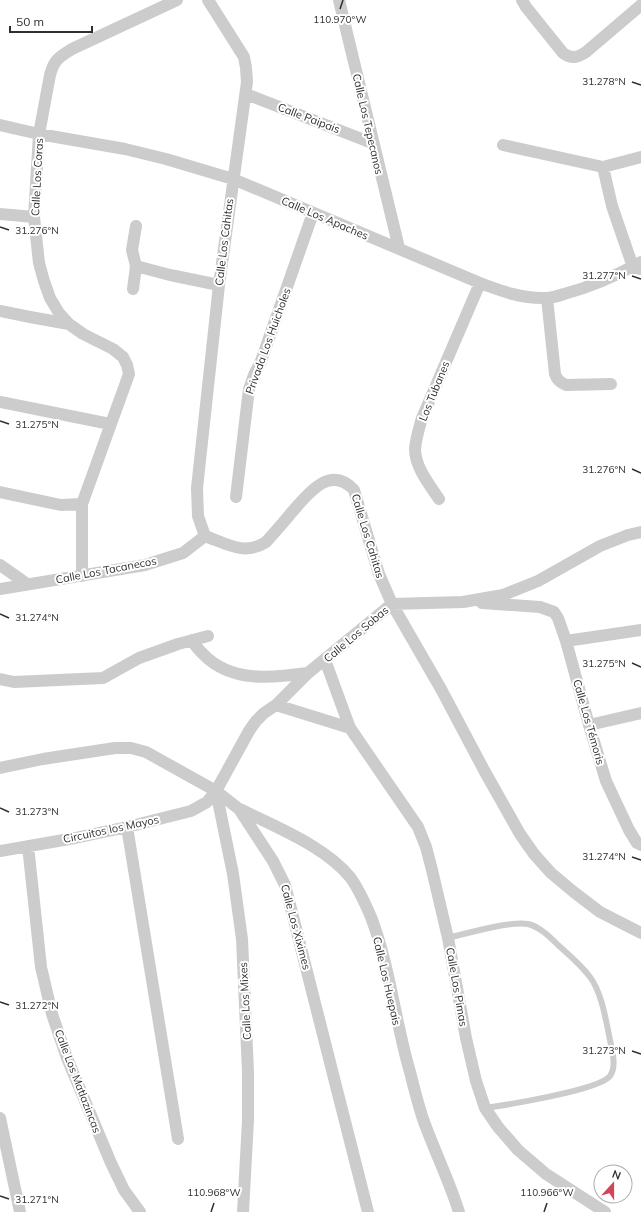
<svg xmlns="http://www.w3.org/2000/svg" width="641" height="1212" font-family="Mulish,sans-serif">
  <style>
    .lines { fill: none; stroke-linecap: round; stroke-linejoin: round }
    .lane { stroke: #ccc; stroke-width: 6 }
    .street { stroke: #ccc; stroke-width: 12 }
    .ticks { fill: none; stroke: #2f2f2f; stroke-width: 1.5 }
    .labels { text-anchor: middle; dominant-baseline: central; stroke-width: 4; stroke-linejoin: round; paint-order: stroke }
    .street-label { font-size: 11px; fill: #2f2f2f; stroke: #fff }
    .ticks-label { font-size: 10px; text-anchor: middle; fill: #2f2f2f; stroke: #fff; stroke-width: 4; stroke-linejoin: round; paint-order: stroke }
  </style>
  <rect width="100%" height="100%" fill="#fff"/>
  <g class="lines">
    <path class="lane" d="M448,938C468,933 509,921 528,924C540,927 550,937 558,945C569,955 581,965 590,977C602,993 606,1021 610,1040C612,1051 617,1066 610,1076C600,1090 506,1105 485,1108"/>
    <path class="street" d="M208,0L244,57L246,68L247,82L219,285L197,488L198,516L205,536C227,544 245,556 266,542C275,532 284,522 292,512C308,494 330,464 354,490L379,574L392,604L441,689L485,772L520,834L534,854L551,873L575,893L600,912L641,933
      M339,0L399,248
      M522,0L526,7L563,53C571,59 577,58 586,52L641,5
      M246,94L372,143
      M0,125L39,134L125,149L166,159L233,179L480,283C501,291 523,299 546,298C552,298 558,296 564,294C591,287 616,276 641,262
      M503,145L603,167L641,157
      M603,167L612,206L633,267L640,269
      M0,214L34,217
      M136,226L132,250L136,266L170,275L219,285
      M133,289L136,266
      M547,298L555,374C557,380 560,382 566,385L611,384
      M0,311L30,317L69,324
      M0,402L110,424
      M0,492L61,505L82,504
      M236,497L249,389L254,375L261,361L313,213
      M439,499C429,484 415,467 415,449C416,438 419,428 422,418L480,283
      M0,565L27,584
      M82,576V504L129,374L127,365L123,357L113,349L83,334L69,324L59,313L50,298L44,281L39,263L34,217L39,134L50,75C54,60 59,57 72,49L177,0
      M0,589L145,565L183,553L205,536
      M482,603L540,607L554,612L558,618L566,641L589,725L606,781L629,830L637,843L641,845
      M192,640C195,646 199,650 203,654C231,683 272,678 308,673
      M566,641L641,630
      M325,660L350,728
      M0,679L14,682L103,678L139,658L178,644L208,636
      M276,705L350,728L418,827L426,847L432,870L448,938L466,1038L476,1081L485,1108L498,1127L518,1150L546,1174L605,1212
      M589,725L641,713
      M0,768L43,759L115,748H131L146,752L216,791L239,809L273,861L285,885L368,1212
      M216,791L233,874L242,939L248,1072V1120L243,1212
      M240,809C275,827 325,846 350,877C359,889 365,903 371,917C390,967 395,1021 410,1072C414,1088 418,1104 423,1119C434,1150 449,1180 459,1212
      M127,827L178,1139
      M28,846L41,967L52,1014L67,1058L111,1163L124,1190L140,1212
      M0,851L75,838L127,827L191,811L207,802L216,791L249,731L256,721L264,713L276,705L308,673L392,604L463,602L503,595L538,581L600,546L628,535L641,532
      M0,1118L20,1212"/>
  </g>
  <path class="ticks" d="M340,9L343,0M632,82L641,85M0,227L9,230M632,276L641,279M0,421L9,424M632,469L641,473M0,614L9,618M632,663L641,667M0,808L9,812M632,857L641,860M0,1002L9,1005M632,1051L641,1054M0,1196L9,1199M211,1212L214,1203M544,1212L547,1203"/>
  <g class="labels">
    <g class="street-label">
      <text transform="translate(309 118) rotate(21)">Calle Paipais</text>
      <text transform="translate(368 124) rotate(77)">Calle Los Tepecanos</text>
      <text transform="translate(37 177) rotate(-87)">Calle Los Coras</text>
      <text transform="translate(325 218) rotate(23)">Calle Los Apaches</text>
      <text transform="translate(224 242) rotate(-83)">Calle Los Cahitas</text>
      <text transform="translate(268 341) rotate(-70)">Privada Los Huicholes</text>
      <text transform="translate(434 391) rotate(-68)">Los Tubanes</text>
      <text transform="translate(368 536) rotate(73)">Calle Los Cahitas</text>
      <text transform="translate(106 570) rotate(-11)">Calle Los Tacanecos</text>
      <text transform="translate(356 634) rotate(-40)">Calle Los Sobas</text>
      <text transform="translate(589 722) rotate(74)">Calle Los Témoris</text>
      <text transform="translate(111 829) rotate(-12)">Circuitos los Mayos</text>
      <text transform="translate(296 927) rotate(75)">Calle Los Xiximes</text>
      <text transform="translate(387 981) rotate(77)">Calle Los Huepais</text>
      <text transform="translate(457 987) rotate(80)">Calle Los Pimas</text>
      <text transform="translate(245 1001) rotate(-93)">Calle Los Mixes</text>
      <text transform="translate(78 1081) rotate(69)">Calle Los Matlazincas</text>
    </g>
  </g>
  <g class="ticks-label">
    <text x="340" y="23">110.970°W</text>
    <text x="604" y="85">31.278°N</text>
    <text x="37" y="234">31.276°N</text>
    <text x="604" y="279">31.277°N</text>
    <text x="37" y="428">31.275°N</text>
    <text x="604" y="473">31.276°N</text>
    <text x="37" y="621">31.274°N</text>
    <text x="604" y="667">31.275°N</text>
    <text x="37" y="815">31.273°N</text>
    <text x="604" y="860">31.274°N</text>
    <text x="37" y="1009">31.272°N</text>
    <text x="604" y="1054">31.273°N</text>
    <text x="214" y="1196">110.968°W</text>
    <text x="547" y="1196">110.966°W</text>
    <text x="37" y="1203">31.271°N</text>
  </g>
  <g transform="translate(613 1184) rotate(21)"><circle r="19" fill="#ffffff" stroke="#acacac"/>
  <path d="M0-3L7 15L0 10L-7 15Z" fill="#d4435a"/>
  <text y="-6" font-size="11" font-weight="bold" text-anchor="middle" fill="#2f2f2f">N</text>
  </g>
  <path d="M10 26v6h82v-6" fill="none" stroke="#2f2f2f" stroke-width="2"/>
  <text x="16" y="26" font-size="12" fill="#2f2f2f" stroke="#ffffff" stroke-width="3" paint-order="stroke">50 m</text>
</svg>
